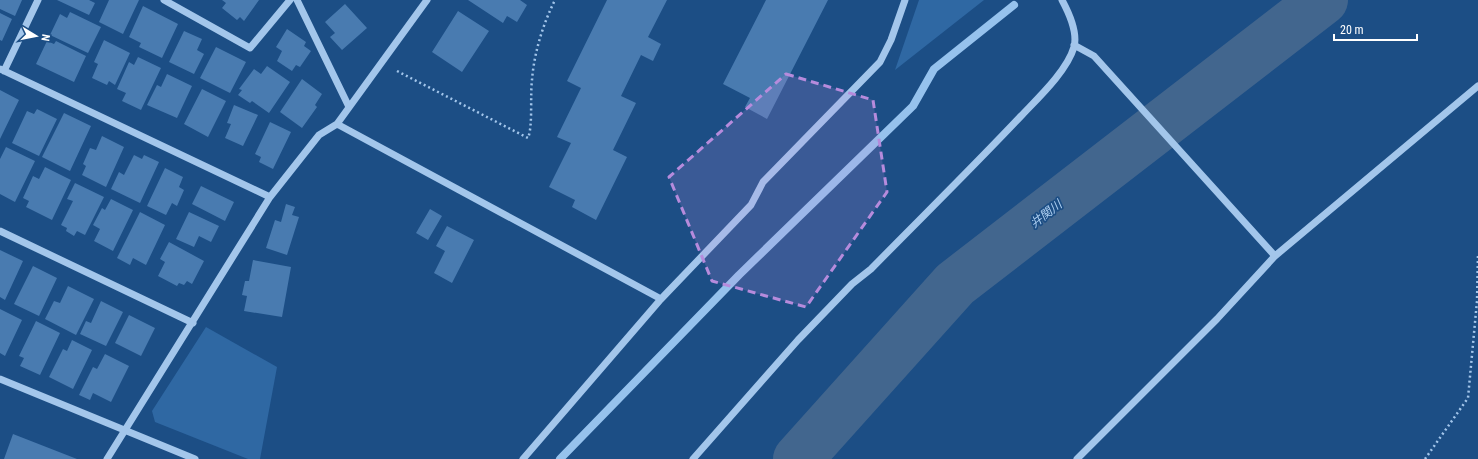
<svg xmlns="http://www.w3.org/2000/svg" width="1478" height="459" font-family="'Roboto Condensed','Noto Sans JP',sans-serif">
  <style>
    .green { fill: #2f68a3 }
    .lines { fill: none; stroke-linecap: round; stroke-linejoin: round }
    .stream { stroke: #96c2ed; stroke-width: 8 }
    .river { stroke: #42668e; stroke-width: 50 }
    .building { fill: #497bb0 }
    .path { stroke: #a3c6eb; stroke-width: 2.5; stroke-dasharray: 2 3; stroke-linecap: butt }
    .minor { stroke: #a3c6eb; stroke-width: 7 }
    .marked { fill: #b68bdc; fill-opacity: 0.2; stroke: #b68bdc; stroke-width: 3; stroke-dasharray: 8 5; stroke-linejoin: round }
    .labels { text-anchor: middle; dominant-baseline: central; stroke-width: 3.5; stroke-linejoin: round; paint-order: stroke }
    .water-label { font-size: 12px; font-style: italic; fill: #afd0f2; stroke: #1c4e85 }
  </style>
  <rect width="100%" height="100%" fill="#1c4e85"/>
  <path class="green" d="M919,0H984L895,70Z
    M206,327L277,367L260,459H248L155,422L152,411Z"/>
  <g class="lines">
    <path class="stream" d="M560,459L739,275L913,106L934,69L1014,5"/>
    <path class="river" d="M798,459L955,284L1323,0"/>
  </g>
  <path class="building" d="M0,0H22L15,16L0,9Z
    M57,0H89L95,3L89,15Z
    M109,0H139L123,34L99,22Z
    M222,0H259L244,21L240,17L237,20L222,8L226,3Z
    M468,0H520L527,5L517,22L507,16L503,23Z
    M607,0H667L648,37L661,44L653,61L641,55L621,96L636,103L613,150L627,157L596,220L572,207L575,200L549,187L571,143L557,137L581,88L567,81Z
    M766,0H828L767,119L745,107L750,98L723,84Z
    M345,4L367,28L342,50L330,37L335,33L325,22Z
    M143,6L178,24L162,58L139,47L141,43L129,37Z
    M458,11L489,31L462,72L432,52Z
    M70,12L101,27L88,53L50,35L60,14L67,18Z
    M0,13L12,19L2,41L0,40Z
    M287,29L306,42L304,46L311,51L300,67L296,65L292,71L277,61L282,51L276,47Z
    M184,31L202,39L197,50L204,54L194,74L169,62Z
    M104,40L130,53L115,85L109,81L107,85L92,78L98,64L94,62Z
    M47,41L54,44L56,41L86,56L74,82L36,64Z
    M216,47L246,62L230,93L200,78Z
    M138,57L161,68L141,110L122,101L126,93L117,89L129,62L134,65Z
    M267,66L290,82L269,113L252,101L250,103L238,95L242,90L239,89L254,69L261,74Z
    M167,74L192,86L177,118L147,105L157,85L161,87Z
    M302,79L322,94L315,105L317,107L302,128L280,112Z
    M202,89L226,101L208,137L184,124Z
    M0,90L19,100L0,139Z
    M234,105L258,115L243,146L225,138L231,124L227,123Z
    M37,109L57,119L39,156L12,143L27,111L34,114Z
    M64,113L91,126L70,171L42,157Z
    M270,122L291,132L273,169L259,162L261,157L255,154Z
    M102,136L124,147L106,187L82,175L86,166L83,164L90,148L96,150Z
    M6,147L35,161L15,202L0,194V159Z
    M134,155L142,159L144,155L159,162L140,203L111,189L119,172L124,175Z
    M45,167L71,180L52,220L26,207L29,201L23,198L33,176L39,179Z
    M165,168L183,177L179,187L184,190L177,206L172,203L166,215L147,206Z
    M75,183L104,197L85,235L77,231L74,236L66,231L67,228L61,225L73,201L67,199Z
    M201,186L234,202L225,221L192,204Z
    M111,199L133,210L113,251L94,241L100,229L93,225L102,208L105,210Z
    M286,204L295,207L292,215L299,217L287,255L266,248L275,220L281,222Z
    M430,209L442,216L428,240L416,233Z
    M140,212L165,225L146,265L133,258L130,265L117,258Z
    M189,212L219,226L211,242L199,236L194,247L176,239Z
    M447,226L474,240L452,283L434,273L445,251L436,246Z
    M169,242L204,261L192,284L187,281L184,285L179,283L177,286L158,276L165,262L160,259Z
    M0,250L23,261L5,300L0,297Z
    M253,260L291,267L282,317L244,311L247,296L242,295L245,281H249Z
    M33,266L57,278L39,316L14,304Z
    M68,286L94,299L76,335L45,319L54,301L60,303Z
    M101,301L123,312L106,346L80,334L86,321L91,323Z
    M0,309L22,320L5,356L0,353Z
    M129,315L155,328L141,356L115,343Z
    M36,321L60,333L40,375L20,366L24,358L19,356Z
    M72,340L92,350L73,389L49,377L63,349L67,351Z
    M105,354L129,366L111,402L93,393L90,400L79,395L93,367L97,369Z
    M13,434L77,459H4Z"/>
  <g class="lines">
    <path class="path" d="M397,71L528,138C533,126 530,96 532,80C534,53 543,24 555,0
      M1425,459L1468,398L1477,301L1478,254"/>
    <path class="minor" d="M164,0L250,48L290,0
      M297,0L349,107
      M1074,45L1094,56L1275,256
      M0,69L270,197
      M4,71L38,0
      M337,124L661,299
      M0,231L193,323
      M0,379L195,459
      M107,459L270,197L319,135L337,124L427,0
      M523,459L661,299L751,205L763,182L880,62L891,40L905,0
      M693,459L798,340L852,284L871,269C921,218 972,168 1021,116C1038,98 1067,71 1074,47C1078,32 1069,13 1062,0
      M1077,459L1217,319L1275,256L1478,86"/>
  </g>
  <path class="marked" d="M786,74L873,100L887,192L806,307L712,281L669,177Z"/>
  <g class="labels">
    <g class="water-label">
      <text transform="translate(1046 214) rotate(-38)">井関川</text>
    </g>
  </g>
  <g transform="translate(36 36) rotate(100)" stroke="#1c4e85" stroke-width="3" paint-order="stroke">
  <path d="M0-3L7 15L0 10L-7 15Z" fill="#ffffff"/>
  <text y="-6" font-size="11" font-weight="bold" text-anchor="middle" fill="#ffffff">N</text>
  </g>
  <path d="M1334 34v6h83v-6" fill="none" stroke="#ffffff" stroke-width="2"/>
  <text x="1340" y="34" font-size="12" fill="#ffffff" stroke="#1c4e85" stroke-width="3" paint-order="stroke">20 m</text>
</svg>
